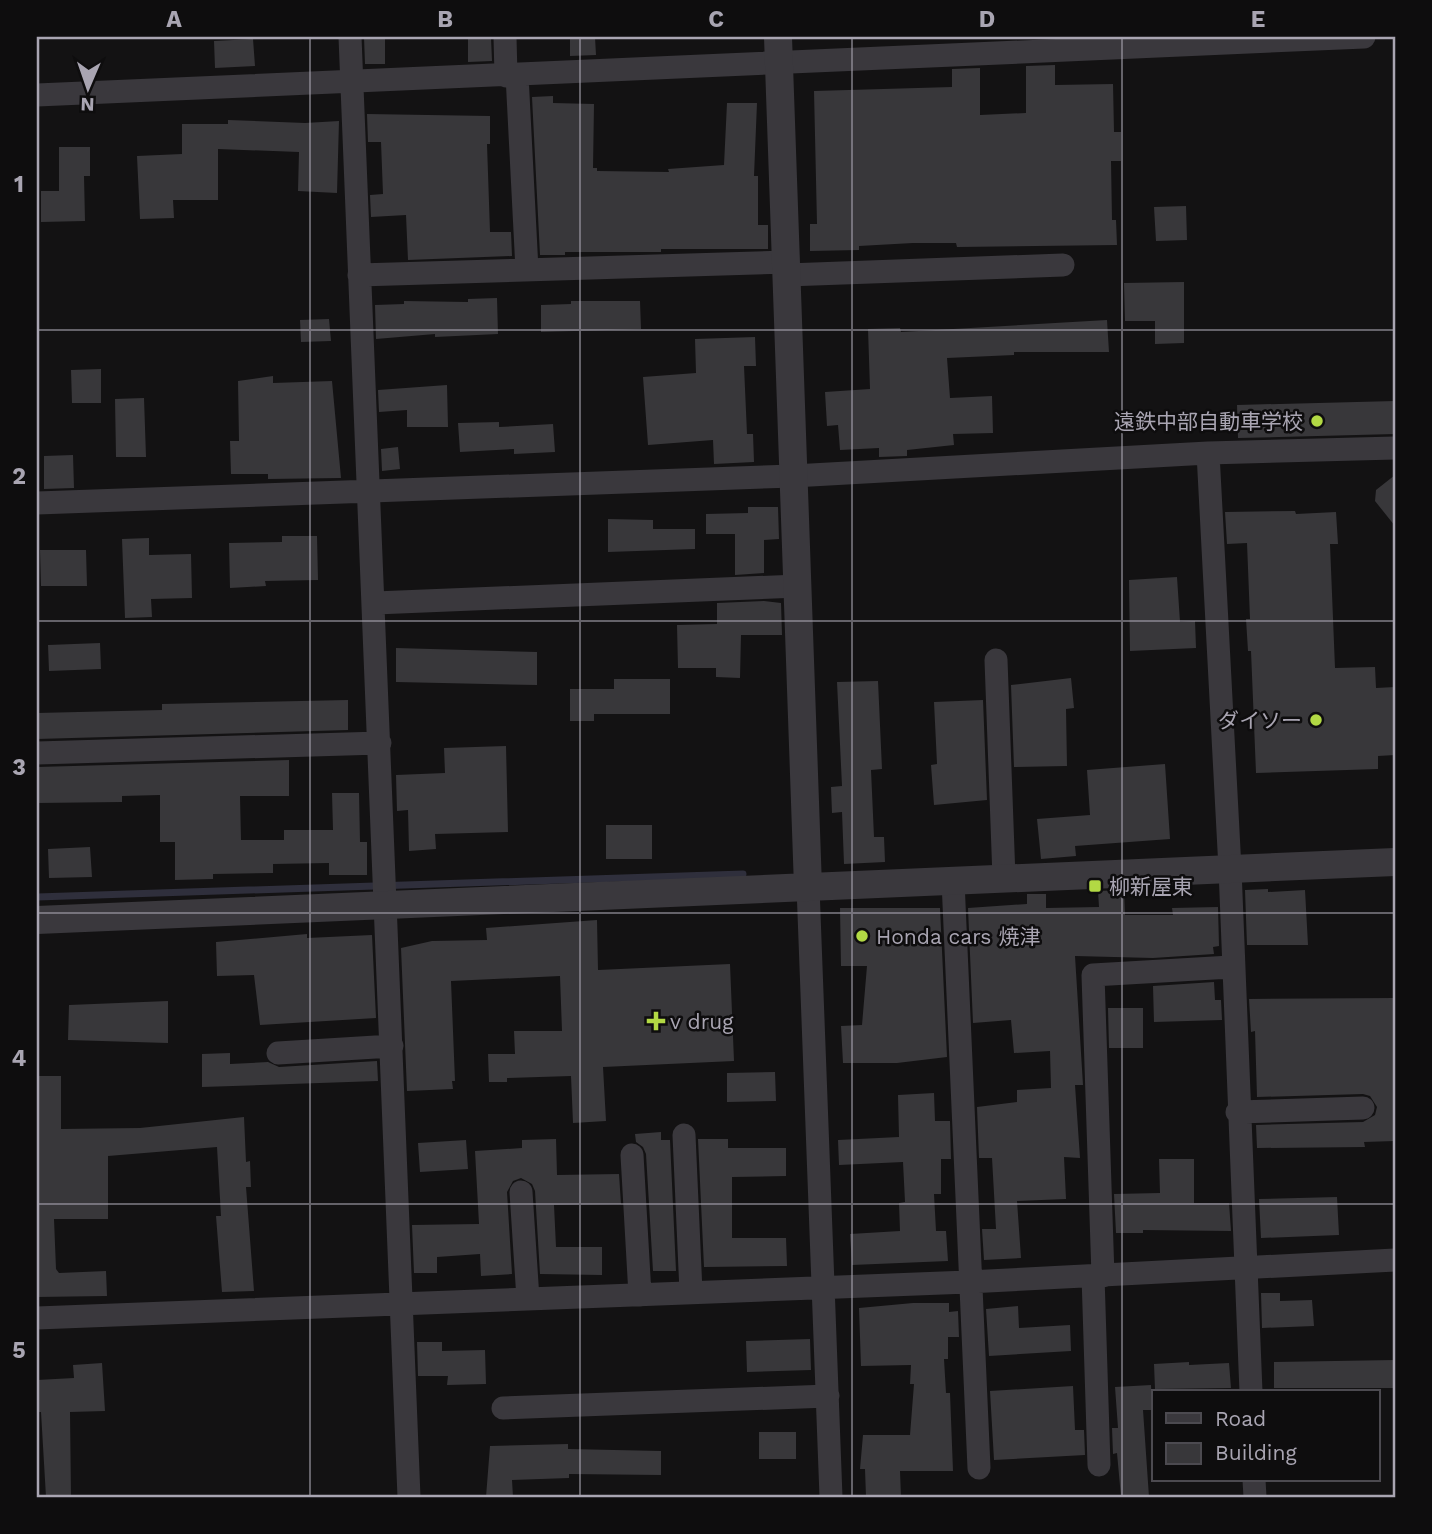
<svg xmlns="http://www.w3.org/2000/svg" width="1432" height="1534" font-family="'Work Sans','Noto Sans JP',sans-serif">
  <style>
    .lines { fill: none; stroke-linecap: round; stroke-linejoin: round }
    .stream { stroke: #2f2f3c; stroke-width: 7 }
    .building { fill: #38373a }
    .minor { stroke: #3a383d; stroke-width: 23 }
    .tertiary { stroke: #3a383d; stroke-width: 28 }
    .grid { fill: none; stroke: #a9a5b2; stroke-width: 2; stroke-opacity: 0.55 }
    .poi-dot { fill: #b2d944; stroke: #0e0d0e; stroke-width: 2.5 }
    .labels { text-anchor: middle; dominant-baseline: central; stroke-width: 5; stroke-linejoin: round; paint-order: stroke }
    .poi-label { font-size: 21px; fill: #a9a5b2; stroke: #0e0d0e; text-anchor: start }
    .neatline { fill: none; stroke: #a9a5b2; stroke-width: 2.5 }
    .grid-label { font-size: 23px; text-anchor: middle; font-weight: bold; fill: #a9a5b2 }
  </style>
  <rect width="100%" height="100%" fill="#131213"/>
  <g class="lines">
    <path class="stream" d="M37,897L743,874"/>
  </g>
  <path class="building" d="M364,37H385V64H365Z
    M570,37H595L596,55L570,56Z
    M491,38L492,61L468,62V39Z
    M253,39L255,66L215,68L214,41Z
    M1055,65V85L1113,84L1114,132H1121V161H1111L1112,220H1116L1117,245L957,247L956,243H913L859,246V250L810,251V224H817L814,91L952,87V69L980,68V115L1026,113V66Z
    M553,96V103L594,104L593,168H597V171L669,172L668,169L724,165L727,103H757L754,176H758V225H768V249H661V252H565V255H540L532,97Z
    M367,114L490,116V144H487L490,232H511L512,256L408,260L406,215L371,217L370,195L383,194L381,142H368Z
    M228,120L305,123L339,121L337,193L298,191L299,152L218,149V200H173L174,218L140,219L137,156L182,154V124H228Z
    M59,147H90V176H84L85,221L41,222V191H59Z
    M1186,206L1187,240L1156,241L1154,207Z
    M1184,282V343L1155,344V321H1125L1124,283Z
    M497,298L498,334L435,337V334L376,339L375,305L404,304V301L468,302V299Z
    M571,301H640L641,329L541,332V305L571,304Z
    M329,319L331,341L301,342L300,320Z
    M1107,320L1109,352H1014V355L947,358L950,398L992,396L993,433L953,434L954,445L907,450V456L879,457V448L840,450L838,425L827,426L825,392L870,389L868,329L900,328L901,332Z
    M755,337L756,366H744L747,434H753L754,462L714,464L713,440L648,445L643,377L696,373L695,339Z
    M101,369V403H72L71,370Z
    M273,376V383L332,381L341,478L268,479V474H231L230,441H239L238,381Z
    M447,385L448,427H407V410L379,412L378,390Z
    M144,398L146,457H116L115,399Z
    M1395,401V434L1238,438L1237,405Z
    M499,422V427L553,424L555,452L514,454V449L460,452L458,423Z
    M398,447L400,469L382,471L381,449Z
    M73,455L74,488L44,489V456Z
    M1395,475V526L1375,501L1376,490Z
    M748,507H778L779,539L764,540V573L735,575V534H706V514L748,513Z
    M1295,511L1296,514L1336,512L1338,544H1330L1335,668L1375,667L1376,688L1395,687V755L1378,756V769L1256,773L1251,651H1248L1246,619H1250L1247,543L1227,544L1225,512Z
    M608,519L653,520V529H695V549L608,552Z
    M282,536H317L318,580L265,581L266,586L230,588L229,543L282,542Z
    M149,538V555L191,554L192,598L151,599L152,617L125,618L122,539Z
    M40,550H86L87,586H41Z
    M1177,577L1180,622L1195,621L1196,648L1130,651L1129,580Z
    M764,601L781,603L782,635H741L740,678L716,677V668H678L677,625L717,624V603Z
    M100,643L101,669L49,671L48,645Z
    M396,648L537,652V685L396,682Z
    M1071,678L1074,708L1066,709L1067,766L1014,767L1011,685Z
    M614,679H670V714H594V721H570V689H614Z
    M878,681L882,769L871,770L874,837H884L885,862L844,864L842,812L832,813L831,787L842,786L837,682Z
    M348,700V730L37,739V713L162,710V704Z
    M983,700L987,800L934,805L931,765L937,764L934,702Z
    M506,746L508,832L435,834L436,849L409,851L408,810L397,811L396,775L445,773L444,748Z
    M289,760V796H240L241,840H284V830H333L332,793H359L360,842H367V875H329V863L273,864V873L213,874V879L175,880V842H160V795L122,796V802L37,803V767Z
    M1165,764L1170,839L1075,846L1076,856L1041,859L1037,819L1090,815L1087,770Z
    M606,825H652V859H606Z
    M90,847L92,877L49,878L48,849Z
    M1268,889V892L1305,890L1308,945H1247L1245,890Z
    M1124,890L1125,915H1173L1172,908L1218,907L1219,946L1213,947L1214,954L1153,958L1075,956L1083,1085H1075L1080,1158L1064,1157L1066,1199L1017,1201L1021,1258L984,1260L982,1229H996L992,1158H979L977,1107L1017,1102V1090L1051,1088L1050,1051L1014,1053L1011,1020L973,1023L968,908L1027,904V894H1046V908L1099,907L1098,891Z
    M840,908H940L947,1057L897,1063H843L841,1026L862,1025L867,966H841Z
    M597,920L598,970L730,964L734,1061L603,1067L606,1121L573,1123L571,1076L507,1078V1082H489L488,1054H515L514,1031H562L560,976L451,981L455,1081H452L453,1089L407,1091L401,948L432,941L487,940L486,928Z
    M307,934V938L372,935L376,1018L260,1025L254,975L217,976L216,942Z
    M1214,982L1215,1000H1221L1222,1020L1154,1022L1153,986Z
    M1395,998V1141L1364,1142L1365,1147L1257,1148L1256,1125L1363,1122L1375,1115L1377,1107L1370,1096L1363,1094L1257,1097L1255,1031L1251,1032L1249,999Z
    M168,1001V1043L68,1040L69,1005Z
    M1108,1008H1143V1048H1109Z
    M230,1053V1064L268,1062L279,1067L377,1061L378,1081L202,1087V1054Z
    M775,1072L776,1101L727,1102V1073Z
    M37,1076H61V1129L140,1128L244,1117L246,1162L250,1161L251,1187H246L254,1291L222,1292L216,1216H221L217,1147L108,1156V1219H54L56,1269L59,1273L106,1271L107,1296L37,1297Z
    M934,1093L935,1121H950L951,1159H941V1194H934L936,1231H946L948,1261L852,1265L850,1234L900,1231L899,1203L905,1202L903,1162L839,1165L838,1140L899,1137L898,1095Z
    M661,1132V1140H670L676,1271H653L646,1154L643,1147L636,1142L635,1134Z
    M556,1139L557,1175L619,1174L621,1204L554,1205L556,1247H602V1275L540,1274L535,1191L532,1184L521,1178L513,1181L507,1192L512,1274L481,1276L480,1254L437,1257V1273H414L412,1225L479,1224L475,1151L522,1148V1140Z
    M698,1139H728V1148H786V1176L732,1177V1238H786L787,1266L704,1267Z
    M466,1140L468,1169L420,1172L418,1143Z
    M1159,1159H1194V1203H1229L1231,1231L1143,1230V1233H1116L1114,1194L1160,1193Z
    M1337,1197L1339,1235L1261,1238L1259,1199Z
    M1261,1293H1280V1301L1312,1300L1314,1326L1262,1328Z
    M913,1303H949V1312L958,1311L959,1337H948V1359H944L946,1393H950L953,1471H900L901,1497H866L865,1469H860L863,1435H910L914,1384H910L911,1365L861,1366L859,1308Z
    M1018,1306L1019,1328L1070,1325L1071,1351L989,1356L986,1309Z
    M810,1339L811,1370L747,1372L746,1341Z
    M417,1342H442V1351L485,1350L486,1384L447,1385L448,1376H418Z
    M1395,1360V1388H1274V1362Z
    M1189,1362V1365L1229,1363L1231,1388L1155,1389L1154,1364Z
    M102,1363L105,1411L70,1412L71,1497H46L41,1412H37V1380L74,1378L73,1365Z
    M1151,1385L1152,1410H1143L1149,1497H1121L1117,1453L1113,1454L1112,1428H1118L1115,1387Z
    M1073,1386L1075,1430H1084L1085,1455L994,1460L990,1391Z
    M759,1432H796V1459H759Z
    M568,1444V1449L661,1451V1475L569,1474V1478L512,1480L513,1497H486L490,1446Z"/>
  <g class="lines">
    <path class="minor" d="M350,37L409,1497
      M505,37L506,76
      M517,75L527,270
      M37,95L1364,37
      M359,275L786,262
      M787,275L1063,265
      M1208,453L1230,869L1251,1392
      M37,503L793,476L1208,453L1395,448
      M375,603L798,586
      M996,660L1004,878
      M37,753L380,743
      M953,881L979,1468
      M808,887L831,1497
      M278,1053L392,1046
      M1237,1112L1363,1108
      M684,1135L691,1292
      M632,1155L640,1295
      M521,1192L528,1299
      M1093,1276L1099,1465
      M1103,1276L1093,975L1231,967
      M37,1318L968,1282L1395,1260
      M503,1408L828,1396
      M1254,1480L1255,1497"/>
    <path class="tertiary" d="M778,37L808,887
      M37,920L1395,862"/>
  </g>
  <path class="grid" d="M310,37V1497M580,37V1497M852,37V1497M1122,37V1497M37,330H1395M37,621H1395M37,913H1395M37,1204H1395"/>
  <g class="poi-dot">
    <circle cx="1317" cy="421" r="7"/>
    <circle cx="1316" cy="720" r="7"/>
    <rect x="1088" y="879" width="14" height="14" rx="3.5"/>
    <circle cx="862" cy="936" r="7"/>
    <path d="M652.5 1010.5h7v7h7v7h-7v7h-7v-7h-7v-7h7z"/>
  </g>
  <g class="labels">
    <g class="poi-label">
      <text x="1303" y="421" text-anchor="end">遠鉄中部自動車学校</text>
      <text x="1302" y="720" text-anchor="end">ダイソー</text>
      <text x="1109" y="886">柳新屋東</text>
      <text x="876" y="936">Honda cars 焼津</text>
      <text x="670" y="1021">v drug</text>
    </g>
  </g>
  <rect width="1432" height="1534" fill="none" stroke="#0e0d0e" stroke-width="77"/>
  <rect x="1152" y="1390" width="228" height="91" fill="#0e0d0e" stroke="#4c4a50" stroke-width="2"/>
  <rect x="1166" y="1413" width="35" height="10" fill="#3a383d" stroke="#4c4a50" stroke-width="2"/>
  <text x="1215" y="1426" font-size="21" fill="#a9a5b2">Road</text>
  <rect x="1166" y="1443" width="35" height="21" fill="#38373a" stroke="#4c4a50" stroke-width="2"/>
  <text x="1215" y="1460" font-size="21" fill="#a9a5b2">Building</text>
  <g transform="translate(88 88) rotate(182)" stroke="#0e0d0e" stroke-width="5" paint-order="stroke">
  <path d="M0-5L12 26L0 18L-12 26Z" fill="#a9a5b2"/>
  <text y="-10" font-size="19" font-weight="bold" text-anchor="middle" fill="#a9a5b2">N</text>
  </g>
  <rect x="38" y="38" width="1356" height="1458" class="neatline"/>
  <g class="grid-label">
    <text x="174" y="27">A</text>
    <text x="445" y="27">B</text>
    <text x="716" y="27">C</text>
    <text x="987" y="27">D</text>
    <text x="1258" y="27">E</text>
    <text x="19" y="192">1</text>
    <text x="19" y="484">2</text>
    <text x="19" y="775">3</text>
    <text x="19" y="1066">4</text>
    <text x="19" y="1358">5</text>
  </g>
</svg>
